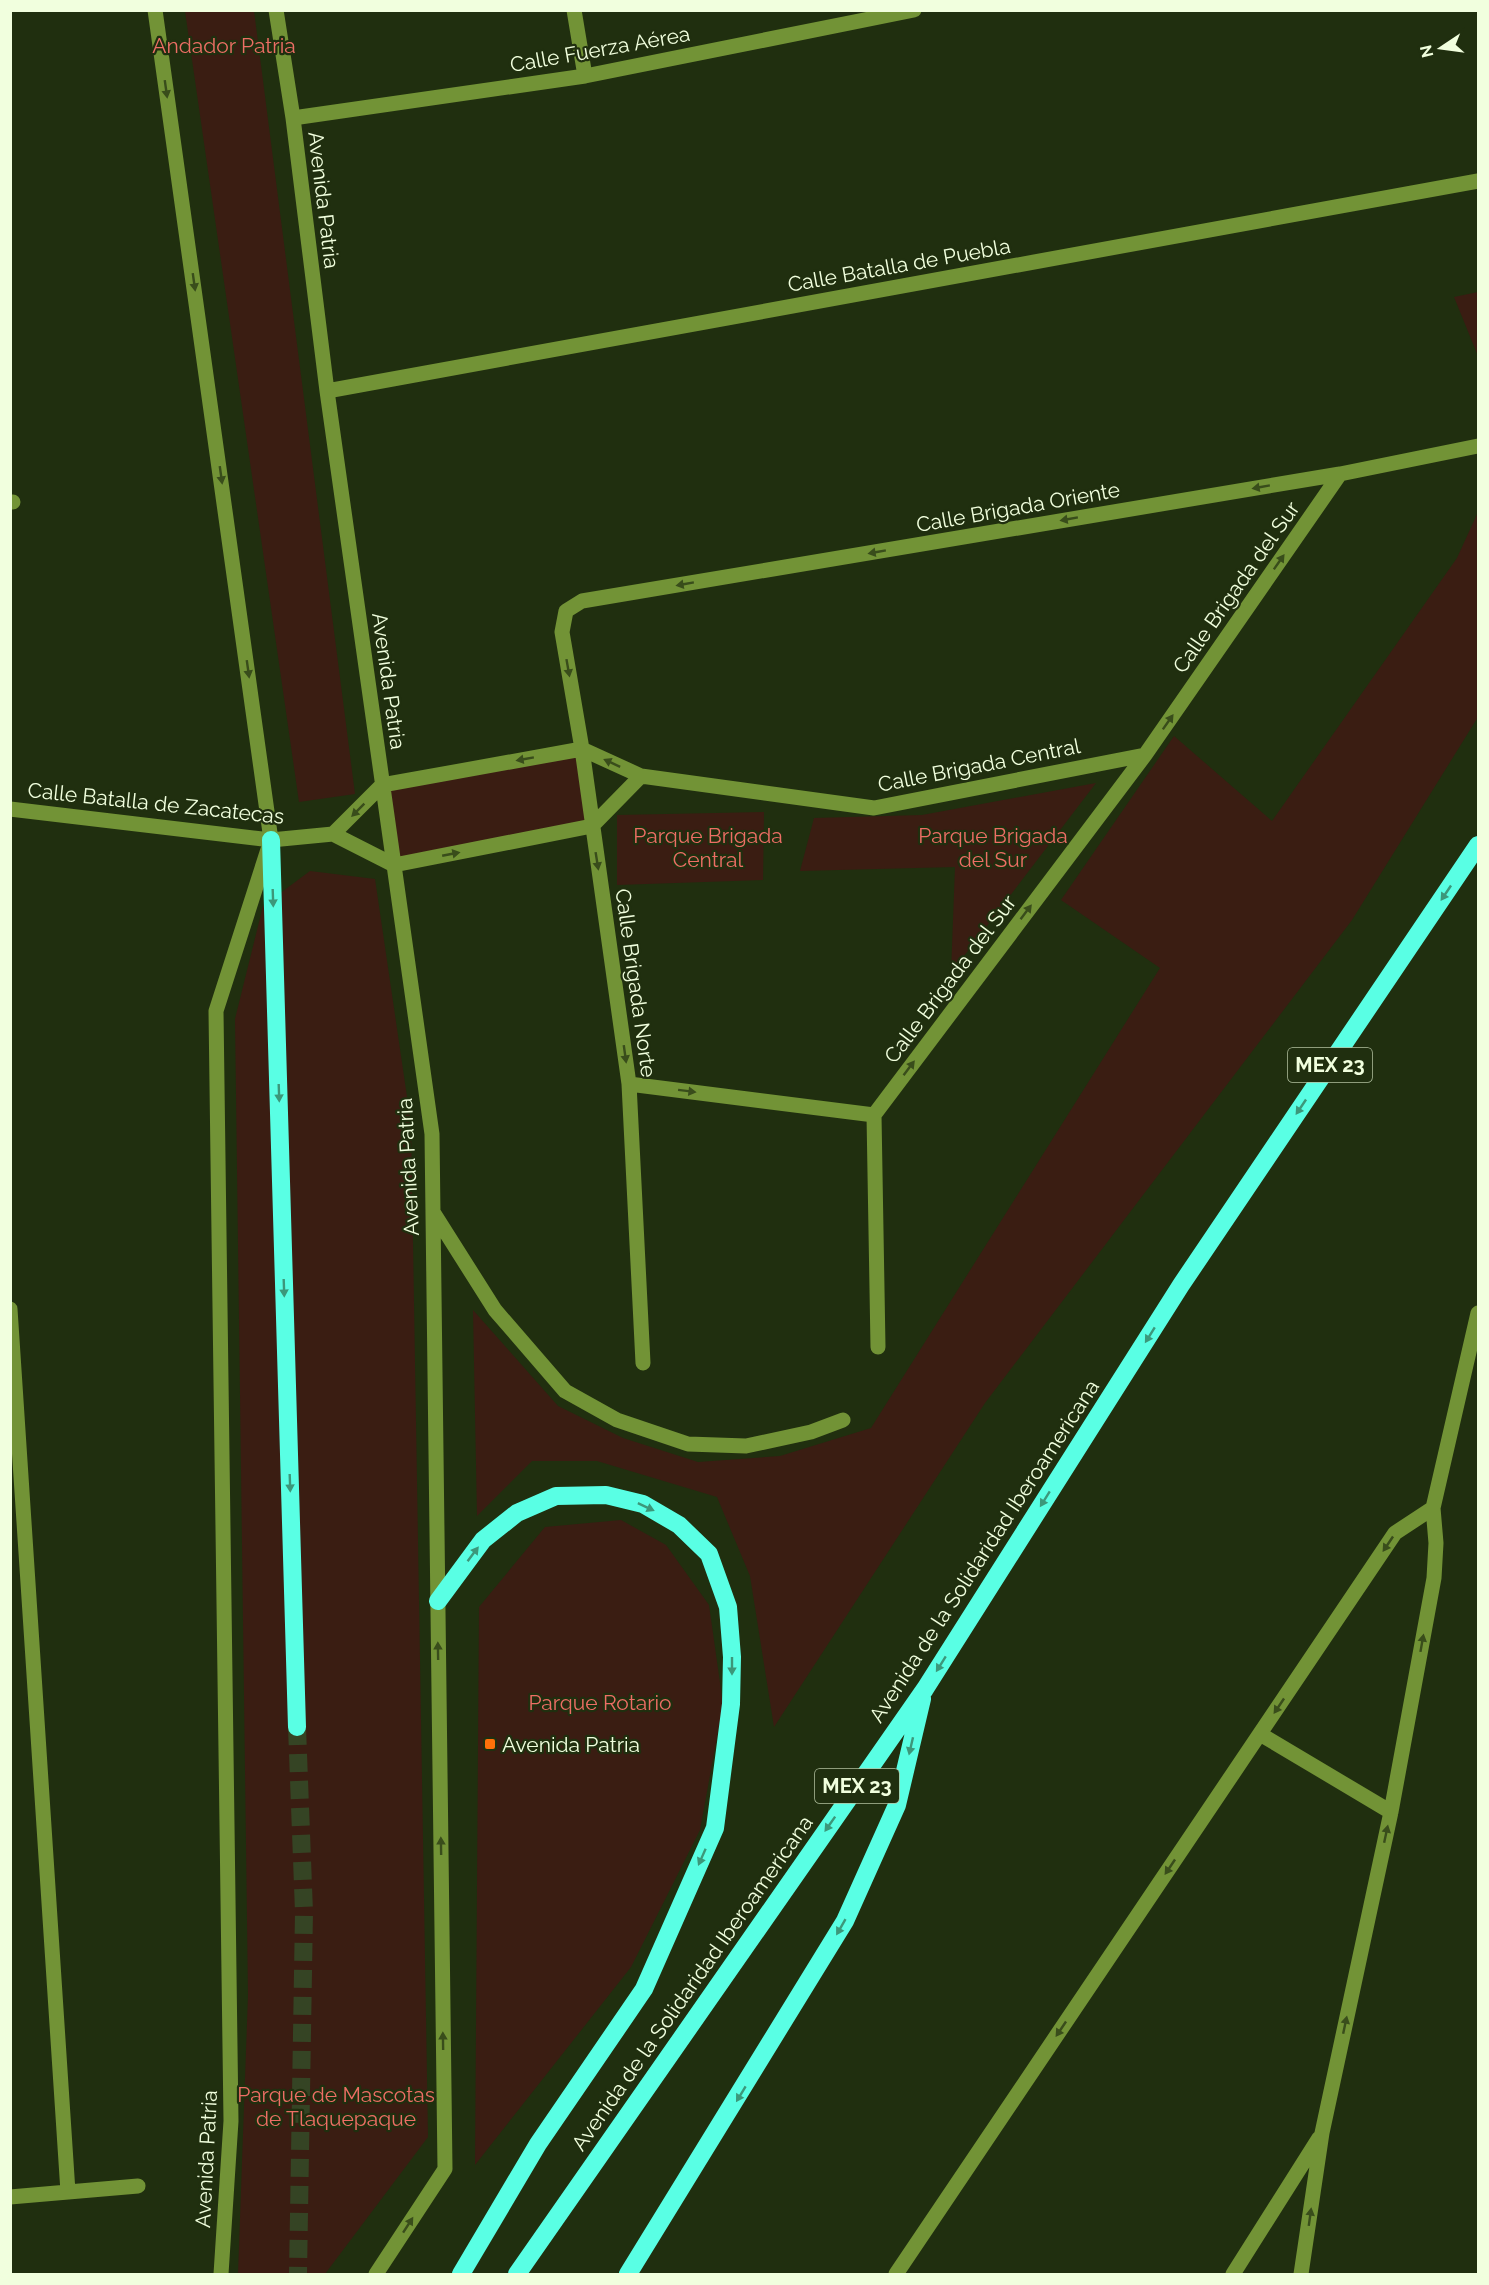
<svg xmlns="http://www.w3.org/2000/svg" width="1489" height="2285" font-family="Raleway,sans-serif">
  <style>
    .green { fill: #3a1d12 }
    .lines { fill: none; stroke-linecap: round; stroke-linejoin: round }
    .highway-tunnel { stroke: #354424; stroke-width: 18; stroke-dasharray: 18 9; stroke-linecap: butt }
    .minor { stroke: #729336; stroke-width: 15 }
    .highway { stroke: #59ffe4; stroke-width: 18 }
    .oneway { fill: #394d1b }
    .oneway2 { fill: #3c977a }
    .poi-dot { fill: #ff700a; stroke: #202f0f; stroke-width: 2 }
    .labels { text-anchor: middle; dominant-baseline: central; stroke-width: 4.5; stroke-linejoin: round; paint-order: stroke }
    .shield { fill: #202f0f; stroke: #b2c1a0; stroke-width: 1.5 }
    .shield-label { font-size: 20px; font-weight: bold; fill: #f1ffde }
    .park-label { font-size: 21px; fill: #ed6e65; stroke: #202f0f }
    .street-label { font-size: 21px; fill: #f1ffde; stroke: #202f0f }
    .poi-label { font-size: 21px; fill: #f1ffde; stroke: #202f0f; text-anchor: start }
  </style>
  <rect width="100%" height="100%" fill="#202f0f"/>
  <path class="green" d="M185,11H254L355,794L299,802Z
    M1478,292V356L1454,297Z
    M1478,512V717L1352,920L985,1403L774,1727L750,1576L717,1497L597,1461H532L477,1516L473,1310L558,1406L623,1438L698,1462L780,1456L871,1428L1160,968L1061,900L1174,736L1272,821L1457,558Z
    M582,749L592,826L394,865L383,792Z
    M1096,783L951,973L955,867L800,871L814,818L922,815Z
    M764,812L763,880L617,885V815Z
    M310,871L375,879L411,1124L428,2137L325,2274H238L248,1995L235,1019L263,906Z
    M621,1520L666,1545L709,1605L723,1704L700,1830L631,1967L475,2165L479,1607L545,1527Z"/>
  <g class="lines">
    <path class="highway-tunnel" d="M297,1727L304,1912L298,2274"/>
    <path class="minor" d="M155,10L271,840L216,1011L231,2121L221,2274
      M276,10L293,118L327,391L432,1134L445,2169L376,2274
      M574,10L585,76
      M293,118L585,76L914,10
      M327,391L1478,181
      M10,502H13
      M10,809L271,840L333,834L394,865L592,826L641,776
      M333,834L382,785L582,749L641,776L874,808L1145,755
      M629,1084L874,1115
      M433,1212L495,1310L565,1391L617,1420L688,1444L746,1446L811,1432L843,1420
      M10,1309L68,2192
      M878,1347L874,1115L1145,755L1340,474
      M643,1363L629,1084L582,749L562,632L566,611L582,601L1340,474L1478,446
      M1260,1734L1391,1812
      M10,2197L138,2186
      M896,2274L1395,1533L1433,1508
      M1233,2274L1319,2138
      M1301,2274L1322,2133L1391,1812L1434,1578L1436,1543L1433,1508L1478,1313"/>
    <path class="highway" d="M271,840L297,1727
      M438,1601L483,1540L517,1513L556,1496L606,1495L643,1504L679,1525L709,1554L728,1607L732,1657L731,1704L715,1828L644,1989L538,2144L461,2274
      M517,2274L925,1689L1181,1285L1478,845
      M628,2274L845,1921L897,1805L922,1699"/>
  </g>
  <defs><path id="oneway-solid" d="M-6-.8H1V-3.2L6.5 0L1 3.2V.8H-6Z" transform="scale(1.5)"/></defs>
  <g class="oneway">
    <use href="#oneway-solid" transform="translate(166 89) rotate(82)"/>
    <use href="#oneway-solid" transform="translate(194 282) rotate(82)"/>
    <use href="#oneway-solid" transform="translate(221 475) rotate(82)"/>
    <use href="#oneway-solid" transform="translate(1261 487) rotate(170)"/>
    <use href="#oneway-solid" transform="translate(1069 519) rotate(170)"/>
    <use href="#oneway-solid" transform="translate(877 552) rotate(170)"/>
    <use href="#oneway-solid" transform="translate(1279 562) rotate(-55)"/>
    <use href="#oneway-solid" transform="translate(685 584) rotate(170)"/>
    <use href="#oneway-solid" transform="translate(568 668) rotate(80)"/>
    <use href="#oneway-solid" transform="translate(248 669) rotate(82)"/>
    <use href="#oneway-solid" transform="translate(1168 722) rotate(-55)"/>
    <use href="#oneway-solid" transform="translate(525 759) rotate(170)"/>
    <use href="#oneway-solid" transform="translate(612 763) rotate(-155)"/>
    <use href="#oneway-solid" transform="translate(358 810) rotate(135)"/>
    <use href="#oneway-solid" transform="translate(451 854) rotate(-11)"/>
    <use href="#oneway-solid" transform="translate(597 861) rotate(81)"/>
    <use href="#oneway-solid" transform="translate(1026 912) rotate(-53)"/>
    <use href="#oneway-solid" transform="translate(625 1054) rotate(82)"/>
    <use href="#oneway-solid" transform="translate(909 1068) rotate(-53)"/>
    <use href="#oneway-solid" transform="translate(687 1091) rotate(7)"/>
    <use href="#oneway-solid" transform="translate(1388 1544) rotate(124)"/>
    <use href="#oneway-solid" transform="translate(1422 1643) rotate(-80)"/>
    <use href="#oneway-solid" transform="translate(438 1651) rotate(-91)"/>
    <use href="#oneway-solid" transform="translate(1279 1706) rotate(124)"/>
    <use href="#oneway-solid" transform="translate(1386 1834) rotate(-78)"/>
    <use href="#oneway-solid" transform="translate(441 1846) rotate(-91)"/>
    <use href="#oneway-solid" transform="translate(1170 1867) rotate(124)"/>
    <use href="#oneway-solid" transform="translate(1345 2025) rotate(-78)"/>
    <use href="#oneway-solid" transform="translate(1061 2029) rotate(124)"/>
    <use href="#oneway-solid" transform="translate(443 2041) rotate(-91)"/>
    <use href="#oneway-solid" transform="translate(1310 2217) rotate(-82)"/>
    <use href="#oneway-solid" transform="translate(408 2225) rotate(-57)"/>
  </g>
  <g class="oneway2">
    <use href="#oneway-solid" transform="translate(1446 893) rotate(124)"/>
    <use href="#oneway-solid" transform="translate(273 898) rotate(88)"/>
    <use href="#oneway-solid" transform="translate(279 1093) rotate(88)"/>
    <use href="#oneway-solid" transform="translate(1301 1107) rotate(124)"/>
    <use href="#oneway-solid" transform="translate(284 1288) rotate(88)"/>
    <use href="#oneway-solid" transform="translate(1150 1335) rotate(122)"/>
    <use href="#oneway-solid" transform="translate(290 1483) rotate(88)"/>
    <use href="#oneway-solid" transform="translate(1045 1499) rotate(122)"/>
    <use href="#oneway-solid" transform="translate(646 1507) rotate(25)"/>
    <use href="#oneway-solid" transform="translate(473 1554) rotate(-53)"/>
    <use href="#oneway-solid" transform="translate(941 1664) rotate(122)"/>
    <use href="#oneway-solid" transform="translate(732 1666) rotate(90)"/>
    <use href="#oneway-solid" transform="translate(911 1746) rotate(103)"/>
    <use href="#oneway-solid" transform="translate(830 1824) rotate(125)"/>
    <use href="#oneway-solid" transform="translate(702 1857) rotate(114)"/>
    <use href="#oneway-solid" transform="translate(841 1927) rotate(120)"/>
    <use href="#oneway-solid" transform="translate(741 2094) rotate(121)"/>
  </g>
  <rect class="poi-dot" x="484" y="1738" width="12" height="12" rx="3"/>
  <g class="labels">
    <g class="shield">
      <rect x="1288" y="1048" width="84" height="34" rx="4.5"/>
      <rect x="815" y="1769" width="84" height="34" rx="4.5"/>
    </g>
    <g class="shield-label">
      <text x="1330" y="1065">MEX 23</text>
      <text x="857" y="1786">MEX 23</text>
    </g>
    <g class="park-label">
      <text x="224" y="45">Andador Patria</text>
      <text x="708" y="835">Parque Brigada<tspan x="708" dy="24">Central</tspan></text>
      <text x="993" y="835">Parque Brigada<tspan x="993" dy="24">del Sur</tspan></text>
      <text x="600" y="1702">Parque Rotario</text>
      <text x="336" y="2094">Parque de Mascotas<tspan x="336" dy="24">de Tlaquepaque</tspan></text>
    </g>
    <g class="street-label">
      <text transform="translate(600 49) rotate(-10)">Calle Fuerza Aérea</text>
      <text transform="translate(324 200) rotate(83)">Avenida Patria</text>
      <text transform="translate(899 265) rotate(-10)">Calle Batalla de Puebla</text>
      <text transform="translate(1018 507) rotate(-10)">Calle Brigada Oriente</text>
      <text transform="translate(1236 587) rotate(-55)">Calle Brigada del Sur</text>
      <text transform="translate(389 681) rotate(82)">Avenida Patria</text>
      <text transform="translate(979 765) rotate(-11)">Calle Brigada Central</text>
      <text transform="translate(156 803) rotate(6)">Calle Batalla de Zacatecas</text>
      <text transform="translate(950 979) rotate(-53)">Calle Brigada del Sur</text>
      <text transform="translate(636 983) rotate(82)">Calle Brigada Norte</text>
      <text transform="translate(408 1167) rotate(-93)">Avenida Patria</text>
      <text transform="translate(984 1551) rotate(-57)">Avenida de la Solidaridad Iberoamericana</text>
      <text transform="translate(692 1983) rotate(-55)">Avenida de la Solidaridad Iberoamericana</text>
      <text transform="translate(206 2159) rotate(-87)">Avenida Patria</text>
    </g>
    <g class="poi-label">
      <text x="502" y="1744">Avenida Patria</text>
    </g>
  </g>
  <rect width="1489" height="2285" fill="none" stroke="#f1ffde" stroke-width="24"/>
  <g transform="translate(1441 48) rotate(257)" stroke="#202f0f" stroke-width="4.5" paint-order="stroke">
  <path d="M0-4.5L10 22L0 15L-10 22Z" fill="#f1ffde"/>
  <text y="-9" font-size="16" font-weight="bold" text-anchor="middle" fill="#f1ffde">N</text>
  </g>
</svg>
